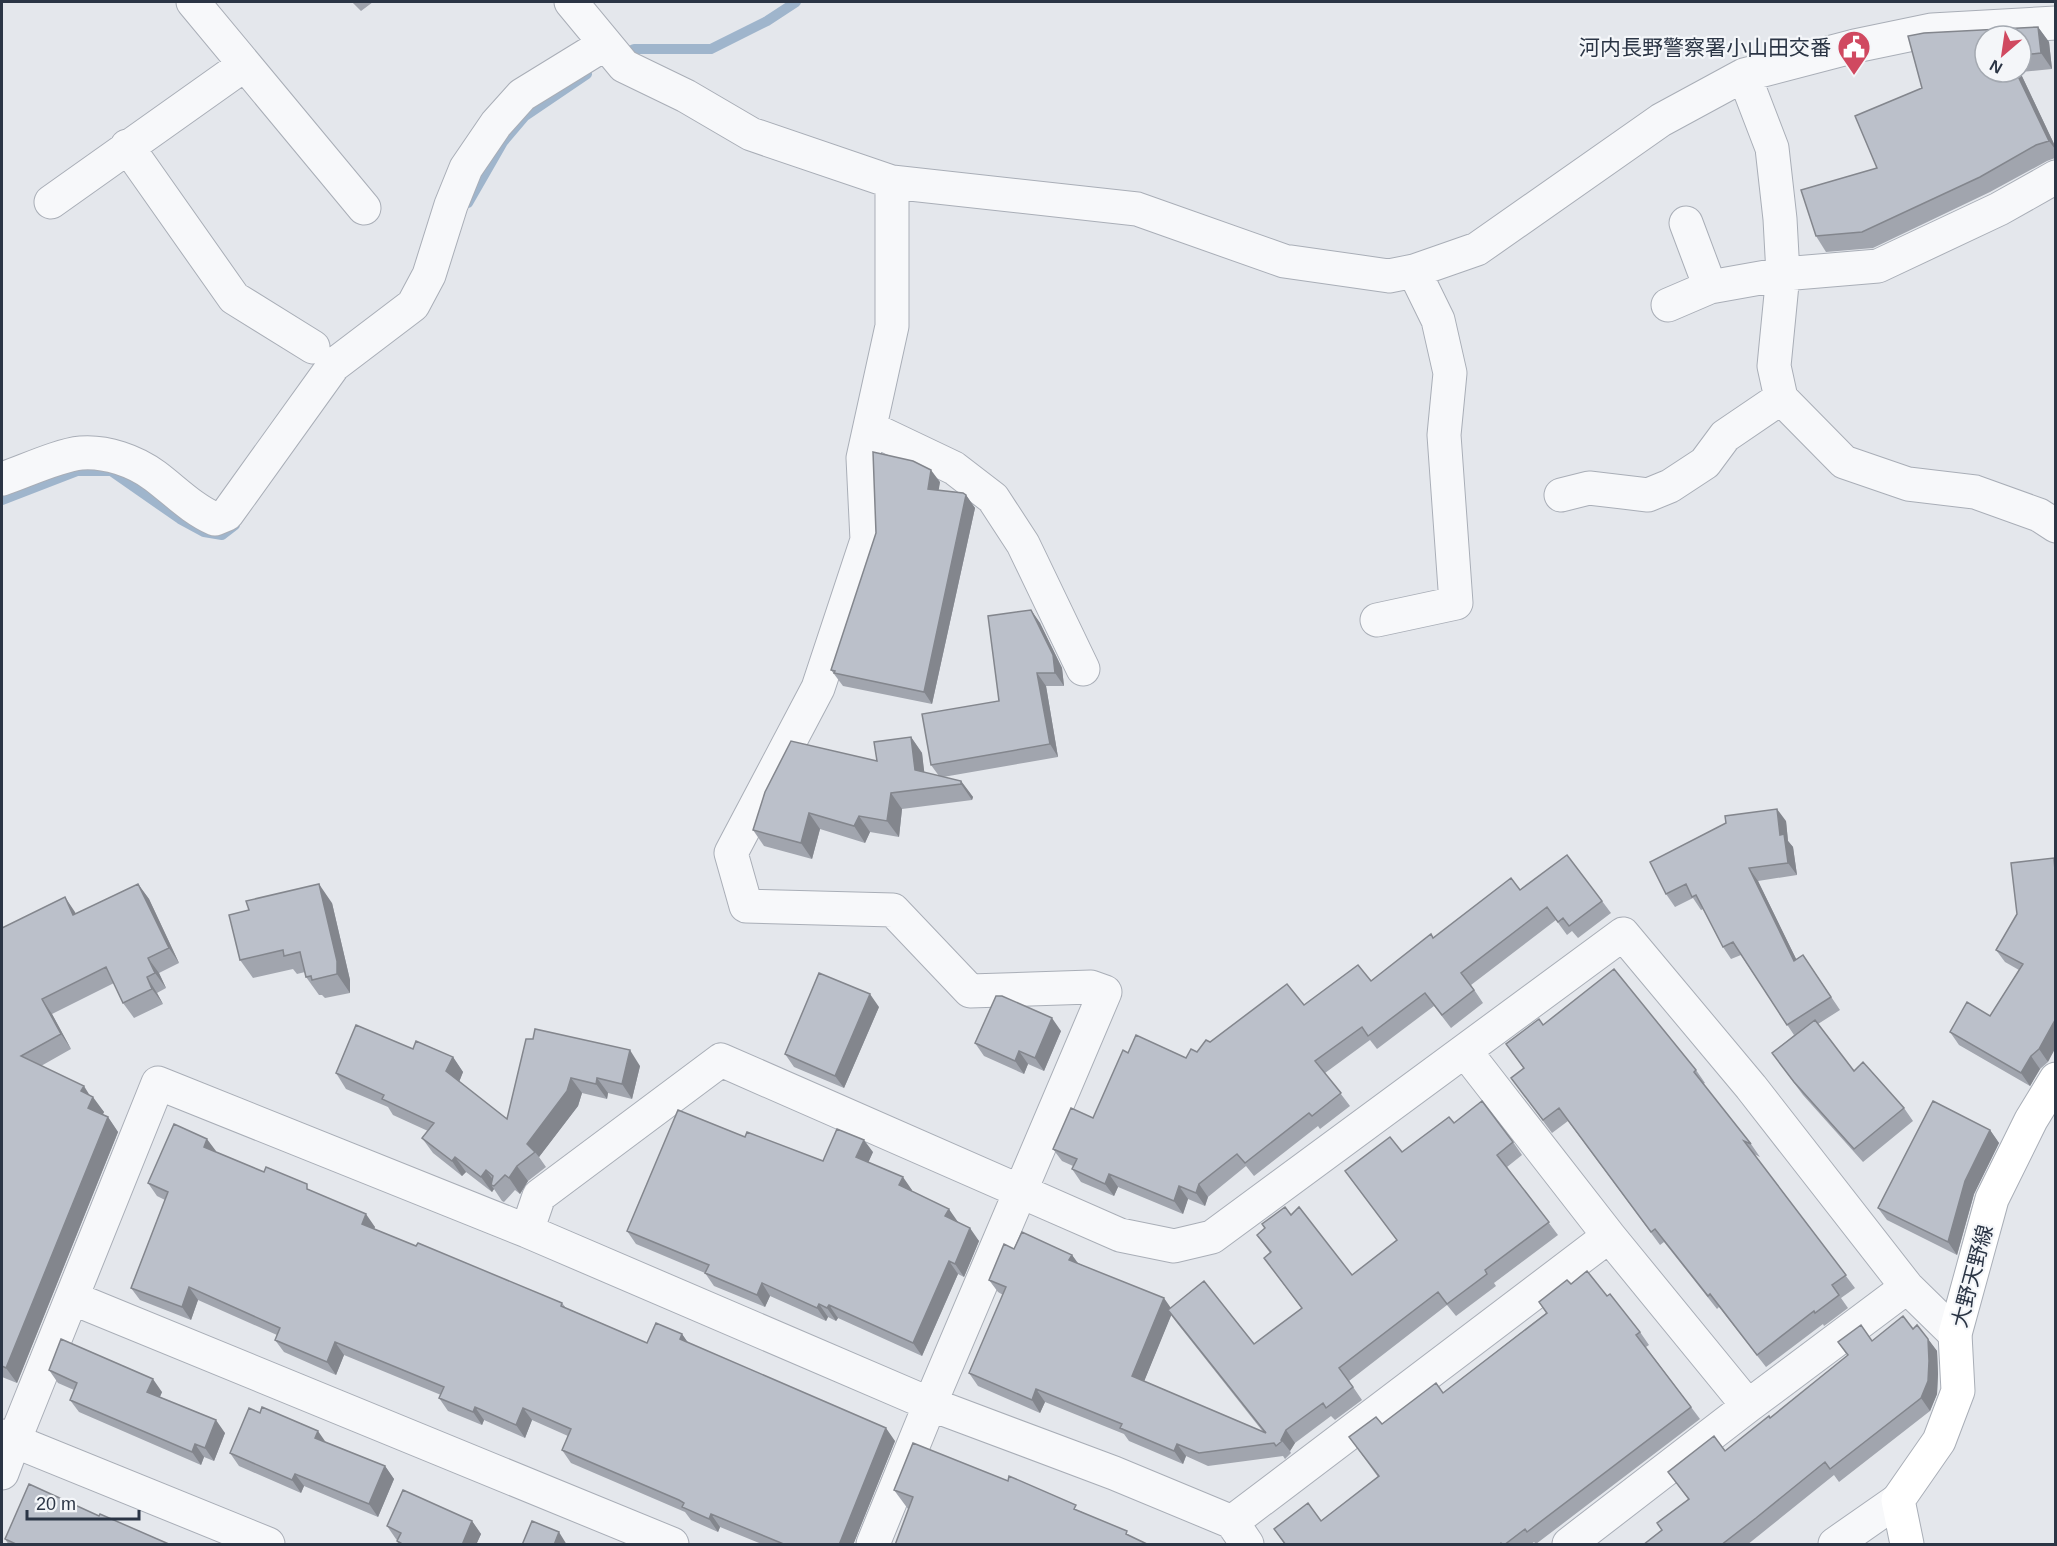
<svg xmlns="http://www.w3.org/2000/svg" width="2057" height="1546" font-family="Arial,'Noto Sans JP',sans-serif">
  <style>
    .lines { fill: none; stroke-linecap: round; stroke-linejoin: round }
    .stream { stroke: #9fb5cc; stroke-width: 10 }
    .minor-casing { stroke: #a9aeb7; stroke-width: 35 }
    .tertiary-casing { stroke: #a9aeb7; stroke-width: 35 }
    .secondary-casing { stroke: #a9aeb7; stroke-width: 35 }
    .minor { stroke: #f7f8fa; stroke-width: 33 }
    .tertiary { stroke: #f7f8fa; stroke-width: 33 }
    .secondary { stroke: #fff; stroke-width: 33 }
    .wall { fill: #a1a5ae; fill-rule: evenodd }
    .shaded-wall { fill: #83868d }
    .building { fill: #bbc0ca; stroke: #83868d; stroke-width: 1.5 }
    .labels { text-anchor: middle; dominant-baseline: central; stroke-width: 4.5; stroke-linejoin: round; paint-order: stroke }
    .poi-label { font-size: 21px; fill: #2b3545; stroke: #f4f6f9; text-anchor: end }
    .street-label { font-size: 21px; fill: #2b3545; stroke: #f4f6f9 }
  </style>
  <rect width="100%" height="100%" fill="#e4e7ec"/>
  <g class="lines">
    <path class="stream" d="M619,56L634,49H711L767,21L796,2
      M468,203L503,142L525,116L587,74
      M2,500L77,471H111L180,519L204,532L222,535L235,525"/>
    <defs>
      <path id="minor" d="M193,2L364,208
        M571,2L624,66L686,96L751,134L892,182L1137,209L1284,261L1389,276L1414,271L1477,249L1661,120L1744,75L1855,46L1932,30L2056,23
        M1744,75L1772,148L1780,219L1783,274L1774,366L1781,398L1844,462L1908,484L1975,492L2039,515L2056,526
        M127,146L234,298L313,347
        M51,202L244,65
        M1686,223L1710,287
        M1668,305L1710,287L1783,274L1878,266L1999,209L2056,177
        M870,428L954,468L993,498L1023,544L1083,669
        M2,479C23,472 59,455 81,453C106,451 135,461 155,476C175,491 192,509 215,519L227,514L334,365L413,305L429,275L451,205L466,168L496,124L522,95L605,44
        M1561,495L1589,488L1648,495L1670,486L1705,463L1725,436L1781,398
        M1377,620L1456,603L1444,435L1450,373L1438,320L1414,271
        M1465,1051L1609,1236L1748,1406
        M527,1231L539,1196L721,1060L1120,1235L1174,1246L1212,1237L1623,934L1751,1087L1907,1287L1955,1334
        M72,1298L672,1544
        M14,1441L158,1083L527,1231L930,1404L1114,1473L1232,1522L1247,1544
        M1232,1522L1609,1236
        M873,1544L930,1404L1105,992L1091,987L970,991L893,910L746,906L731,853L818,688L867,540L863,458L892,326V182
        M1569,1544L1748,1406L1907,1287"/>
      <path id="tertiary" d="M2,1436L268,1544
        M2,1473L14,1441
        M1835,1544L1898,1500"/>
      <path id="secondary" d="M1907,1544L1898,1500L1939,1441L1958,1391L1955,1334L1992,1199L2031,1120L2056,1079"/>
    </defs>
    <use href="#minor" class="minor-casing"/>
    <use href="#tertiary" class="tertiary-casing"/>
    <use href="#secondary" class="secondary-casing"/>
    <use href="#minor" class="minor"/>
    <use href="#tertiary" class="tertiary"/>
    <use href="#secondary" class="secondary"/>
  </g>
  <path class="wall" d="M352,2H373L361,11Z
    M2038,27L2049,42L2052,69L2021,72V36H1985V72H2020L2055,146V158L2047,161L1990,192L1873,248L1826,252L1816,236L1801,190L1877,168L1855,116L1922,88L1908,36L1924,33Z
    M940,482L938,490L966,495L975,508L932,704L843,686L831,670Z
    M1031,610L1040,623L1062,668L1064,686H1046L1058,757L943,777L961,781L973,797L972,800L902,809L899,837L870,832L865,843L820,829L812,859L764,846L753,830L877,761L911,737L922,753L924,773L939,776L931,765L999,701Z
    M1786,821L1788,841L1793,847L1797,875L1758,881L1796,959L1803,955L1840,1010L1818,1024L1854,1071L1904,1108L1913,1121L1863,1162L1803,1095L1772,1053L1794,1035L1741,955L1731,959L1723,947L1703,909L1701,910L1693,898L1675,907L1666,894L1726,823Z
    M138,884L149,899L179,963L159,973L166,988L157,993L163,1004L134,1018L123,1003L114,983L52,1014L71,1049L41,1066L90,1096L104,1112L102,1115L108,1117L118,1132L17,1383L2,1377V928L76,914Z
    M1520,890L1602,901L1611,913L1578,938L1572,931L1567,935L1556,920L1471,985L1483,1003L1451,1028L1434,1006L1377,1049L1370,1040L1325,1073L1350,1106L1320,1129L1318,1126L1254,1176L1246,1166L1208,1197L1205,1206L1188,1199L1183,1214L1118,1187L1114,1196L1081,1182L1072,1169L1073,1166L1062,1161L1053,1149L1093,1118L1128,1053L1186,1058L1197,1052L1210,1042L1304,1005L1371,981L1433,938Z
    M332,903L350,980V993L325,998L322,995H319L306,977L305,972L297,974L293,969L253,978L240,960L249,910Z
    M2017,914L2048,1062L2040,1069L2030,1086L1959,1045L1950,1032L1990,1016L2019,970L2005,962L1996,950Z
    M879,1007L844,1088L794,1067L785,1054Z
    M1543,1025L1696,1070L1705,1083L1703,1084L1751,1144L1760,1157L1754,1154L1855,1288L1841,1298L1848,1308L1824,1326L1823,1324L1766,1367L1719,1307L1717,1309L1664,1242L1660,1245L1568,1121L1552,1133L1511,1078L1524,1069L1506,1044Z
    M1061,1031L1044,1071L1028,1064L1024,1074L984,1056L975,1043Z
    M526,1039L640,1066L632,1099L608,1093L607,1099L582,1093L578,1106L539,1157L546,1167L528,1181L520,1194L515,1190L504,1202L502,1201L494,1189L492,1192L466,1172L462,1176L433,1153L422,1138L428,1131L393,1115L388,1107L346,1089L336,1073L413,1049L453,1057L463,1072L459,1082L507,1119Z
    M1454,1123L1513,1142L1522,1155L1507,1167L1558,1235L1494,1283L1496,1286L1456,1316L1447,1305L1349,1381L1362,1400L1335,1420L1331,1416L1295,1443L1290,1451L1291,1453L1285,1459L1283,1456L1208,1466L1186,1456L1183,1464L1129,1441L1124,1434L1045,1402L1040,1413L978,1386L969,1373L1003,1295L998,1292L989,1280L1072,1255L1078,1263L1171,1308L1254,1344L1302,1309L1264,1258L1270,1253L1257,1235L1291,1215L1352,1275L1397,1240L1345,1171L1402,1152ZM1171,1315L1177,1323L1264,1433L1144,1381Z
    M1990,1130L1999,1143L1974,1194L1957,1255L1887,1220L1878,1208Z
    M745,1137L823,1161L873,1152L868,1162L912,1190L911,1191L958,1222L979,1241L964,1277L958,1274L922,1356L838,1318L836,1321L828,1317L826,1321L770,1296L765,1307L714,1286L705,1273L636,1244L627,1231Z
    M216,1151V1152L264,1172L312,1191L375,1227L374,1229L416,1246L562,1303L566,1308L647,1343L682,1334L688,1343L895,1441L853,1545H764L720,1527L718,1532L691,1520L685,1512L571,1463L562,1450L568,1436L532,1420L525,1438L484,1420L482,1425L448,1411L439,1398L441,1395L344,1355L336,1375L284,1352L275,1340L277,1335L198,1300L191,1320L140,1300L131,1288L165,1200L157,1196L148,1183Z
    M1571,1284L1607,1296L1640,1332L1649,1345L1646,1347L1700,1419L1536,1544L1534,1542L1530,1545H1285L1274,1529L1321,1521L1378,1477L1349,1437L1382,1424L1443,1393L1546,1313L1539,1302Z
    M1913,1329L1928,1339L1937,1351L1938,1374L1937,1394L1930,1411L1839,1482L1834,1475L1747,1545H1643L1662,1530L1688,1499L1668,1472L1725,1451L1770,1418L1848,1356L1838,1342L1872,1341Z
    M49,1370L162,1392L160,1397L225,1433L214,1461L204,1457L201,1465L79,1412L70,1400L74,1390L58,1383Z
    M325,1442L385,1466L394,1479L378,1517L304,1486L301,1493L239,1466L230,1453Z
    M894,1490L1080,1511L1131,1536L908,1509Z
    M99,1516L171,1545H9L5,1539Z
    M472,1521L481,1534L476,1545H399L397,1541V1540L396,1539L387,1526Z"/>
  <path class="shaded-wall" d="M2038,27L2049,42L2052,69L2041,53Z
    M2016,72H2020L2055,146V149L2049,141Z
    M931,470L940,482L937,501L928,489Z
    M966,495L975,508L932,704L924,692Z
    M1031,610L1040,623L1062,668L1064,686L1055,673Z
    M1037,673L1046,686L1058,757L1050,744Z
    M911,737L922,753L926,786L915,770Z
    M961,781L973,797L972,800L961,784Z
    M891,793L902,809L899,837L887,821Z
    M1777,809L1786,821L1788,841L1793,847L1797,875L1788,863L1780,835Z
    M809,813L820,829L812,859L801,843Z
    M859,816L870,832L865,843L854,826Z
    M1749,868L1758,881L1803,973L1794,961Z
    M138,884L149,899L179,963L169,948Z
    M319,884L332,903L350,980V993L337,974Z
    M65,897L75,912L84,930L73,915Z
    M148,958L159,973L166,988L155,973Z
    M147,977L157,993L163,1004L152,989Z
    M870,994L879,1007L844,1088L835,1076Z
    M42,999L52,1014L71,1049L61,1034Z
    M1052,1018L1061,1031L1044,1071L1035,1058Z
    M2055,1020V1049L2048,1062L2039,1049Z
    M630,1050L640,1066L632,1099L622,1084Z
    M1019,1051L1028,1064L1024,1074L1015,1061Z
    M2031,1056L2040,1069L2030,1086L2021,1073Z
    M453,1057L463,1072L457,1087L446,1071Z
    M571,1078L582,1093L578,1106L539,1157L535,1152L527,1144Z
    M597,1078L608,1093L607,1099L596,1084Z
    M84,1086L92,1099L93,1097L104,1112L99,1123L88,1108L81,1091Z
    M108,1117L118,1132L17,1383L6,1368Z
    M1990,1130L1999,1143L1974,1194L1957,1255L1948,1242L1965,1181Z
    M207,1139L216,1151L213,1160L204,1147Z
    M864,1140L873,1152L865,1170L856,1157Z
    M455,1157L466,1172L462,1176L452,1161Z
    M517,1166L528,1181L520,1194L509,1178Z
    M486,1170L496,1184L491,1185L494,1189L492,1192L481,1177Z
    M1109,1174L1118,1187L1114,1196L1105,1184Z
    M903,1177L912,1190L908,1198L899,1185Z
    M1199,1184L1208,1197L1205,1206L1196,1193Z
    M1179,1186L1188,1199L1183,1214L1174,1201Z
    M949,1209L958,1222L954,1229L945,1216Z
    M366,1214L375,1227L371,1236L362,1224Z
    M970,1228L979,1241L964,1277L955,1264Z
    M1072,1255L1081,1268L1069,1260Z
    M949,1261L958,1274L922,1356L913,1343Z
    M762,1283L770,1296L765,1307L757,1295Z
    M189,1287L198,1300L191,1320L182,1307Z
    M1164,1298L1173,1311L1141,1389L1132,1376Z
    M819,1304L828,1317L826,1321L817,1308Z
    M829,1305L838,1318L836,1321L827,1308Z
    M682,1334L691,1347L680,1339Z
    M1928,1339L1937,1351L1938,1374L1937,1394L1930,1411L1921,1398Z
    M335,1342L344,1355L336,1375L327,1362Z
    M153,1379L162,1392L156,1405L147,1392Z
    M1036,1389L1045,1402L1040,1413L1032,1400Z
    M475,1407L484,1420L482,1425L473,1412Z
    M523,1408L532,1420L525,1438L516,1425Z
    M216,1420L225,1433L214,1461L205,1448Z
    M886,1428L895,1441L853,1545H839Z
    M1286,1430L1295,1443L1290,1451L1282,1441L1281,1440Z
    M318,1431L327,1444L315,1438Z
    M195,1444L204,1457L201,1465L192,1452Z
    M1177,1444L1186,1456L1183,1464L1174,1451Z
    M385,1466L394,1479L378,1517L369,1504Z
    M295,1474L304,1486L301,1493L292,1480Z
    M711,1514L720,1527L718,1532L709,1519Z
    M472,1521L481,1534L476,1545H462Z
    M559,1532L567,1545H554Z"/>
  <path class="building" d="M2038,27L2041,53L2021,55V36H1985V72H2016L2049,141L2036,145L1980,177L1862,232L1816,236L1801,190L1877,168L1855,116L1922,88L1908,36L1924,33Z
    M873,452L913,461L931,470L928,489L963,493L966,495L924,692L834,673L835,671L831,670L876,533Z
    M1031,610L1053,655L1055,673H1037L1050,744L931,765L922,714L999,701L988,616Z
    M911,737L915,770L961,781V784L891,793L887,821L859,816L854,826L809,813L801,843L753,830L765,792L791,741L877,761L874,742Z
    M1777,809L1780,835L1784,834L1788,863L1749,868L1794,961L1803,955L1831,997L1787,1025L1733,942L1723,947L1696,895L1692,897L1686,884L1666,894L1650,862L1726,823L1725,816Z
    M1567,855L1602,901L1569,926L1563,918L1558,922L1547,907L1461,973L1474,990L1442,1015L1425,993L1368,1036L1362,1027L1315,1061L1341,1093L1312,1116L1309,1113L1245,1163L1237,1154L1199,1184L1196,1193L1179,1186L1174,1201L1109,1174L1105,1184L1072,1169L1077,1159L1053,1149L1071,1108L1093,1118L1123,1050L1128,1053L1136,1035L1186,1058L1191,1049L1197,1052L1206,1040L1210,1042L1287,984L1304,1005L1358,965L1371,981L1431,934L1433,938L1511,878L1520,890Z
    M2054,858L2055,871V1020L2039,1049L2031,1056L2021,1073L1950,1032L1967,1002L1990,1016L2023,964L1996,950L2017,914L2011,863Z
    M138,884L169,948L148,958L155,973L147,977L152,989L123,1003L106,967L42,999L61,1034L21,1056L84,1086L81,1091L93,1097L88,1108L108,1117L6,1368L2,1366V928L65,897L73,915Z
    M319,884L337,961V974L312,980L311,976L306,977L300,952L284,956L283,950L240,960L229,915L249,910L246,901Z
    M1614,969L1696,1070L1694,1072L1751,1144L1744,1141L1846,1275L1832,1285L1839,1295L1815,1313L1814,1311L1757,1355L1710,1294L1708,1296L1655,1229L1651,1232L1559,1108L1543,1120L1511,1078L1524,1068L1506,1044L1539,1019L1543,1025Z
    M819,973L870,994L835,1076L785,1054Z
    M996,996H1002L1052,1018L1035,1058L1019,1051L1015,1061L975,1043Z
    M1815,1020L1854,1071L1863,1062L1904,1108L1854,1149L1794,1082L1772,1053Z
    M356,1025L413,1049L416,1041L453,1057L446,1071L507,1119L526,1039H533L535,1029L630,1050L622,1084L597,1078L596,1084L571,1078L567,1091L527,1144L535,1152L517,1166L509,1178L505,1175L494,1186L491,1185L493,1176L486,1170L481,1177L455,1157L452,1161L422,1138L434,1123L382,1099L384,1095L336,1073Z
    M1482,1101L1513,1142L1497,1155L1549,1222L1485,1270L1487,1274L1447,1304L1438,1292L1339,1368L1353,1387L1326,1408L1323,1403L1286,1430L1281,1440L1282,1441L1276,1446L1274,1443L1199,1453L1177,1444L1174,1451L1120,1428L1122,1424L1036,1389L1032,1400L969,1373L1006,1287L989,1280L1004,1244L1014,1249L1022,1232L1072,1255L1069,1260L1164,1298L1132,1376L1266,1433L1168,1310L1204,1281L1254,1344L1302,1308L1264,1258L1271,1252L1257,1235L1265,1228L1262,1224L1285,1207L1291,1215L1299,1207L1352,1275L1397,1240L1345,1171L1390,1137L1402,1152L1449,1117L1454,1123Z
    M1933,1101L1990,1130L1965,1181L1948,1242L1878,1208Z
    M678,1110L745,1137L747,1132L823,1161L837,1129L864,1140L856,1157L903,1177L899,1185L949,1209L945,1216L970,1228L955,1264L949,1261L913,1343L829,1305L827,1308L819,1304L817,1308L762,1283L757,1295L705,1273L709,1265L627,1231Z
    M174,1124L207,1139L204,1147L264,1172L266,1167L307,1184V1189L366,1214L362,1224L416,1246L418,1243L562,1303L561,1306L647,1343L656,1323L682,1334L680,1339L886,1428L839,1545H786L711,1514L709,1519L682,1507L684,1503L679,1500L562,1450L571,1429L523,1408L516,1425L475,1407L473,1412L439,1398L444,1387L335,1342L327,1362L275,1340L280,1328L189,1287L182,1307L131,1288L168,1192L148,1183Z
    M1587,1271L1607,1296L1610,1294L1640,1332L1636,1335L1691,1407L1527,1532L1525,1529L1504,1545L1501,1543L1500,1545H1286L1274,1529L1308,1503L1321,1521L1379,1476L1349,1437L1376,1417L1382,1424L1436,1383L1443,1393L1547,1313L1539,1302L1567,1280L1571,1284Z
    M1903,1316L1913,1329L1917,1325L1928,1339L1929,1361L1928,1381L1921,1398L1830,1469L1825,1462L1756,1518L1721,1545H1643L1662,1530L1657,1523L1689,1499L1668,1472L1714,1436L1725,1451L1769,1416L1770,1418L1848,1355L1838,1342L1861,1325L1872,1341Z
    M61,1339L153,1379L147,1392L216,1420L205,1448L195,1444L192,1452L70,1400L77,1383L49,1370Z
    M262,1407L318,1431L315,1438L385,1466L369,1504L295,1474L292,1480L230,1453L249,1408L260,1413Z
    M913,1443L1008,1481L1009,1476L1076,1505L1074,1509L1127,1531L1126,1534L1149,1545H895L913,1497L894,1490Z
    M29,1484L99,1516L100,1514L171,1545H18L5,1539Z
    M403,1490L472,1521L462,1545H404L397,1541L401,1533L387,1526Z
    M532,1521L559,1532L554,1545H522Z"/>
  <defs>
    <symbol id="civic-pin" viewBox="-11 -11 22 30"><path d="M0 17L-7.5 6A9.5 9.5 0 1 1 7.5 6Z" fill="#d04960" stroke="#f4f6f9"/><path d="M-.6-6.5H3V-4.5H.6V-3L4-1V1h2V6H-6V1h2V-1L-.6-3ZM-1.2 2.5V6h2.4V2.5Z" fill="#fff"/></symbol>
  </defs>
  <g fill-rule="evenodd">
    <use href="#civic-pin" x="1835" y="28" width="38" height="52"/>
  </g>
  <g class="labels">
    <g class="poi-label">
      <text x="1831" y="47">河内長野警察署小山田交番</text>
    </g>
    <g class="street-label">
      <text transform="translate(1972 1276) rotate(-75)">大野天野線</text>
    </g>
  </g>
  <rect width="2057" height="1546" fill="none" stroke="#2b3545" stroke-width="6"/>
  <g transform="translate(2003 54) rotate(209)"><circle r="28" fill="#f4f6f9" stroke="#a4a9b1" stroke-width="1.5"/>
  <path d="M0-4.5L10 22L0 15L-10 22Z" fill="#d04960"/>
  <text y="-9" font-size="16" font-weight="bold" text-anchor="middle" fill="#2b3545">N</text>
  </g>
  <path d="M27 1510v9h112v-9" fill="none" stroke="#2b3545" stroke-width="3"/>
  <text x="36" y="1510" font-size="18" fill="#2b3545" stroke="#f4f6f9" stroke-width="4.5" paint-order="stroke">20 m</text>
</svg>
